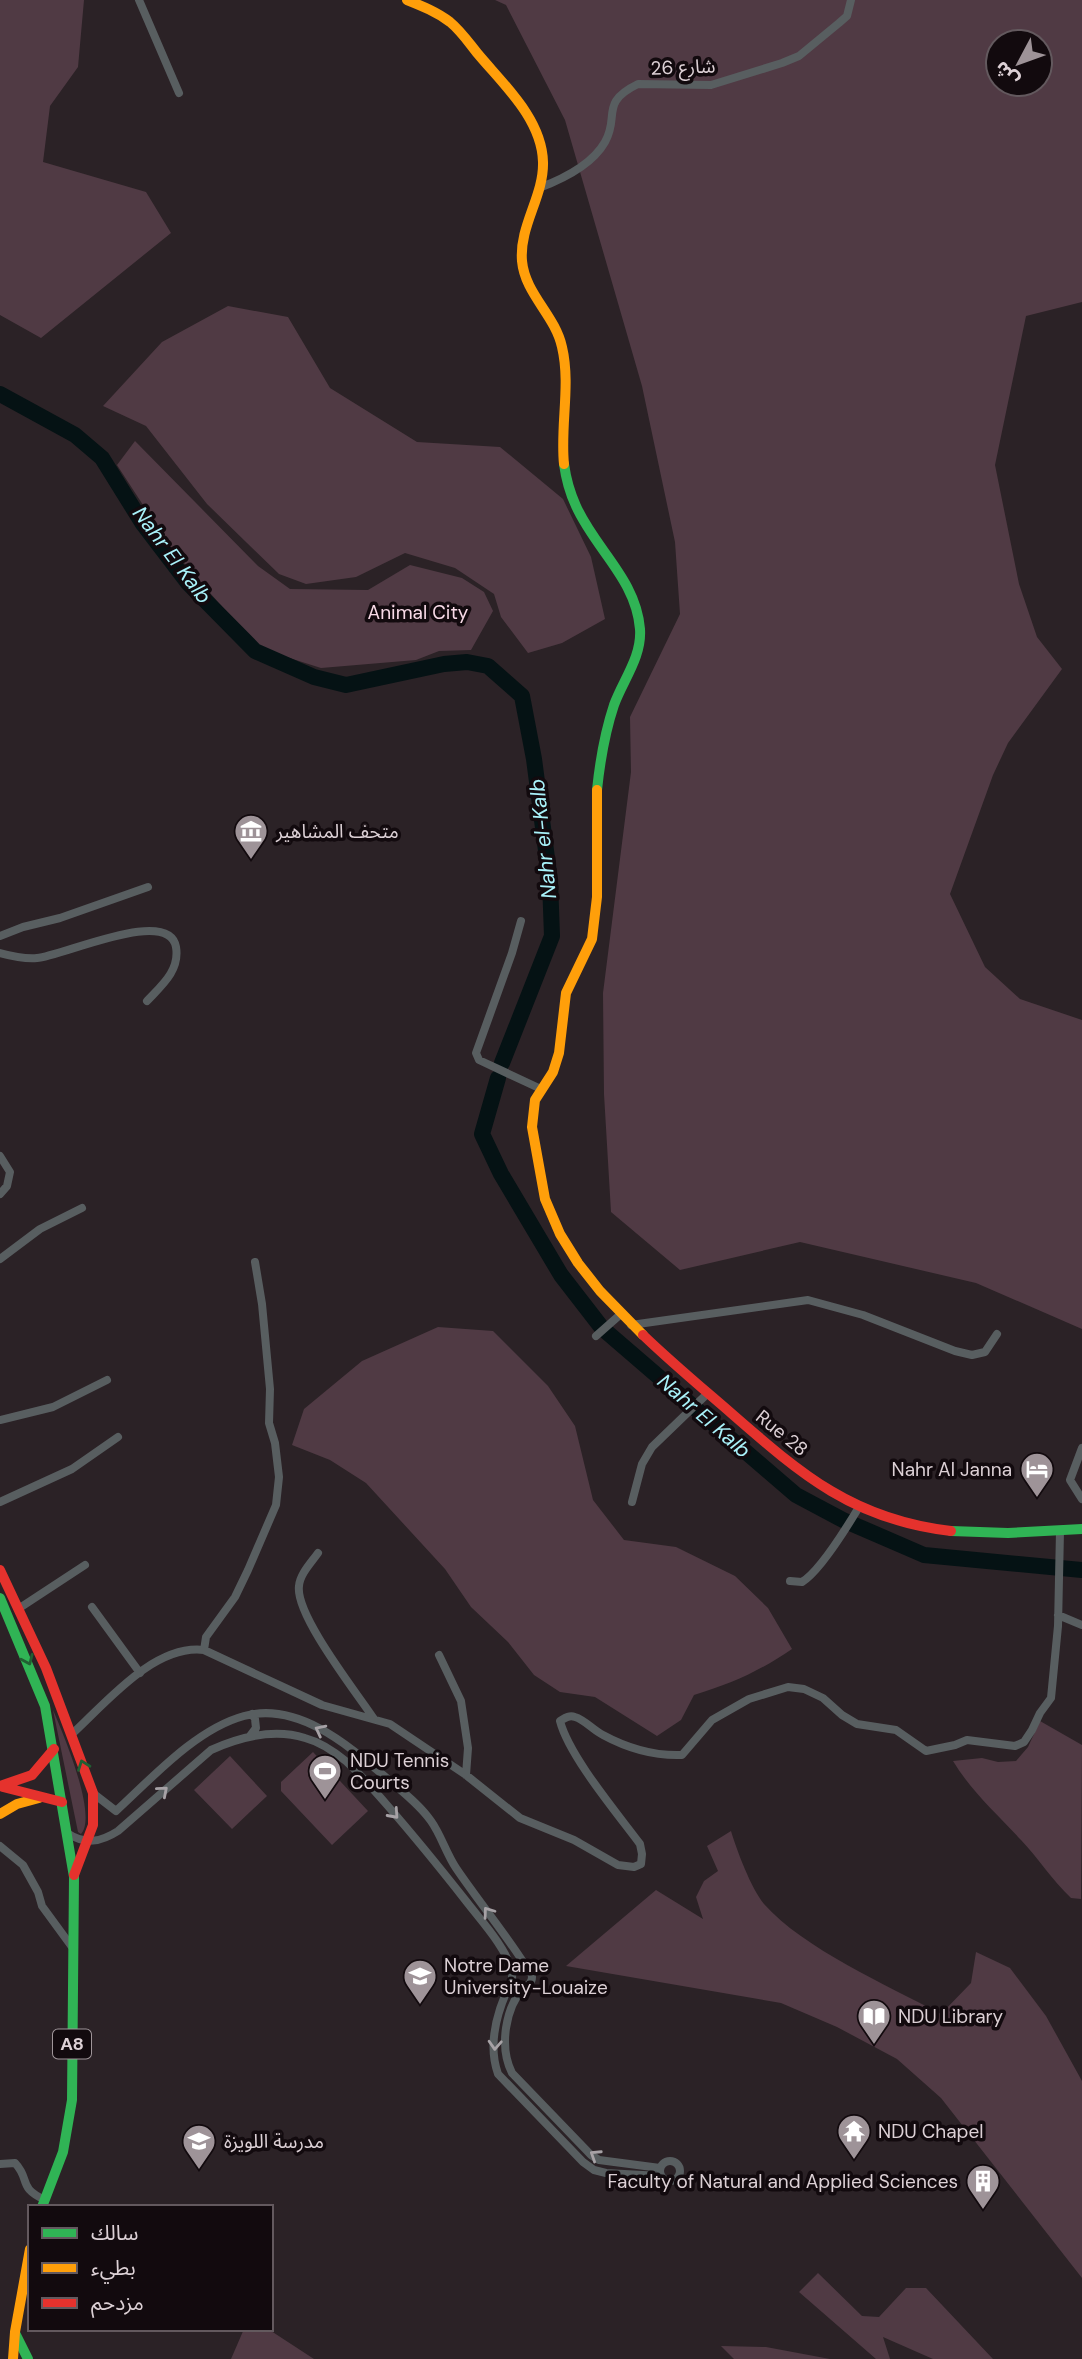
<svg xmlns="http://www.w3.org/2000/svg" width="1082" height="2359" font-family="'DM Sans','Noto Sans Arabic',sans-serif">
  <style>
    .green { fill: #503a44; fill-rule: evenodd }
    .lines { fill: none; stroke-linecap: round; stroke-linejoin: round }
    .river { stroke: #051214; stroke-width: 16 }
    .street { stroke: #585e60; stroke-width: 8 }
    .fast { stroke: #30b455; stroke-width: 10 }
    .slow { stroke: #ff9f0a; stroke-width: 10 }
    .jam { stroke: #e5322d; stroke-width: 10 }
    .oneway { stroke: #215f32 }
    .oneway2 { stroke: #a7a2a6 }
    .labels { text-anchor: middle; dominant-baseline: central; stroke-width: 7; stroke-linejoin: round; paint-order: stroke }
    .shield { fill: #120a0e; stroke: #9f9599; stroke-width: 2 }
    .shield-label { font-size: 18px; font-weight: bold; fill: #dcd0d5 }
    .street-label { font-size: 19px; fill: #dcd0d5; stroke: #120a0e }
    .park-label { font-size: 19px; fill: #f8dae7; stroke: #120a0e }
    .poi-label { font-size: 19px; fill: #dcd0d5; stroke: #120a0e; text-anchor: start }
    .water-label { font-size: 21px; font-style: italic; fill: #a9f2fa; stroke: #120a0e }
  </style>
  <rect width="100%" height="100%" fill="#2b2226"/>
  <path class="green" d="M0,0H84L78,67L50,106L43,162L146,192L171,233L41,338L0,315Z
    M495,0H1082V302L1026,316L995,465L1019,584L1037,637L1062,669L1008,743L993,775L950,894L985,967L1020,999L1082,1020V1329L976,1283L800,1242L680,1270L611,1212L604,1094L603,993L631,772L630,717L680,614L675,542L642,386L565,120L506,5ZM998,42H1040V84H998Z
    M228,306L288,317L330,388L417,442L500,447L563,499L591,557L605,619L562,643L528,653L501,617L494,594L455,568L405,553L356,577L306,584L279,574L207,504L146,426L103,406L162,342Z
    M135,441L258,566L290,589L368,590L410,565L462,578L484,592L493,611L471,650L439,651L416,660L321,668L258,648L171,548L117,465Z
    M438,1327L493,1331L548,1386L575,1426L593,1500L624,1540L676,1547L735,1576L768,1608L792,1649C758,1672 733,1683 694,1695L681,1720L657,1736L595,1697L560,1692L534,1675L508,1642L471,1607L445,1569L366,1483L330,1460L292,1445L304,1409L362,1361Z
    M53,1710C63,1733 98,1816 81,1834L78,1832Z
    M1040,1721L1082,1745L1081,1899L1071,1898C1052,1880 1039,1859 1021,1840C997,1814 971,1791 953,1761L982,1758L998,1762L1016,1761L1028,1747Z
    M313,1752L368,1811L332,1845L281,1791V1782Z
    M230,1756L267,1796L232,1829L194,1790Z
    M731,1831C737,1851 751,1888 764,1904C804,1949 887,1985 941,2014L971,1983L976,1952L1010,1968L1046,2016L1082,2081V2278L941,2098L897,2059L837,2027L781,2003L566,1966L656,1890L703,1919L696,1897L704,1881L718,1871L707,1846Z
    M818,2273L862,2316L879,2317L906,2288H926L993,2359H933L883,2337L890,2359H876L799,2292Z
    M244,2329H268L314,2359H231Z
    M721,2346L766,2347L830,2359H734Z"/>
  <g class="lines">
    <path class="river" d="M0,394L75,435L102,458L143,524L188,583L255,651L314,677L346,685L444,664L467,662L488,666L522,696L534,759L550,881L552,936L502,1063
      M498,1078L482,1134L501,1174L561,1275L602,1328L796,1495L843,1520L924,1555L1082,1570"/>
    <path class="street" d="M139,0L179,93
      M539,188C563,179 592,165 605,142C620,116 599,103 638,84L711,85L782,63L799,56L839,23L847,16L851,0
      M521,921L512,953L476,1053L479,1060L541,1089
      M0,936L23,927L60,918L148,887
      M0,953C11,956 25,959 37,958C63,956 169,906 176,947C180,971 161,986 147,1001
      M0,1156L10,1172L7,1186L0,1194
      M0,1259L40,1229L82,1208
      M631,1325L808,1300L863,1315L955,1351L972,1355L985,1352L997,1334
      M596,1336L622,1313
      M0,1420L53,1407L107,1380
      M1082,1448L1070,1480L1082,1499
      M0,1502L72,1469L118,1437
      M632,1502L642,1464L652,1447L708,1393
      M318,1553C311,1563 300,1574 299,1586C295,1615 357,1693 374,1719
      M790,1581L802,1582C820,1571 847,1527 859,1507
      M92,1607L140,1673
      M18,1609L85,1565
      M1058,1615L1082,1625
      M204,1650L206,1637L235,1597L248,1570L276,1505L279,1477L275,1443L269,1423L270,1389L262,1304L255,1262
      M439,1655L461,1701L468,1748L466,1775
      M72,1734C106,1703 154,1644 204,1650L322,1705L390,1724L466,1775L520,1818L574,1840L618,1865L634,1867L641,1864L642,1854L640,1844C617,1813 569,1756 560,1721C565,1718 569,1715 575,1717C585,1720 593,1730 603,1735C627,1748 655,1756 682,1755L712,1720L749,1699L788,1687L804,1689L823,1698L842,1715L857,1724L896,1730L926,1751L955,1745L967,1740L1015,1746L1024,1742L1032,1730L1040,1713L1051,1698L1058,1626L1060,1531
      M250,1736L256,1728L255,1719L252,1714
      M94,1794L116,1811C152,1778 196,1729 244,1716C299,1701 350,1747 389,1780C404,1793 420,1805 431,1821C441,1835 446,1853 456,1868C479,1902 505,1933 527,1968
      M67,1833C85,1845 101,1842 118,1831L211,1750C240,1737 273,1728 305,1738C320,1742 335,1752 347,1762C361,1775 374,1790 387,1805C414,1836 440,1868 466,1901C483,1923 504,1945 513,1972
      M0,1846L23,1865L38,1892L42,1906L72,1947
      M512 1977a10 10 0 1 1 20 0a10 10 0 1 1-20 0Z
      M512,1980C498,2008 487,2043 498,2074L583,2162L594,2170L606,2173L661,2176
      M524,1987C505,2008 499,2047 512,2073L591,2155L599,2160L660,2168
      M660 2171a10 10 0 1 1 20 0a10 10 0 1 1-20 0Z
      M0,2164L15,2163C31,2180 17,2187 45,2200"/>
    <path class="fast" d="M564,464C566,479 570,493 576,506C595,549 636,579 640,629C642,657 623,680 614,705C605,732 600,761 597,790
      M951,1531L1008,1533L1082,1529
      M0,1598L45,1706L74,1877L72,2100L63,2152L42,2207
      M15,2333L28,2359"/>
    <path class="slow" d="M407,0C422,6 437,12 450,22C461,31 469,43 478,54C503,84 542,119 543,162C544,196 519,226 522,261C525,294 555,315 562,347C571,385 560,426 564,464
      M597,790V897L592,939L566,993L559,1053L553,1072L535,1100L532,1127L545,1199L560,1234L578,1263L600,1291L643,1335
      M0,1814L17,1804L39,1798
      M13,2359L15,2332L30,2249"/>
    <path class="jam" d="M643,1335C671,1362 701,1387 731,1413C802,1475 854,1520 951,1531
      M0,1570L46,1668L93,1793V1825L74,1875
      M0,1786L32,1775L54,1749
      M3,1787L62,1802"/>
  </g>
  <defs><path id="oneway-chevron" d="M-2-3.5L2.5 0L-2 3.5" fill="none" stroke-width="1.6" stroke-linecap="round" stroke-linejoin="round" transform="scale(1.75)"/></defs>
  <g class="oneway">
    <use href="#oneway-chevron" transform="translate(28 1660) rotate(66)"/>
    <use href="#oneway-chevron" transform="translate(83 1765) rotate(-110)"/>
  </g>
  <g class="oneway2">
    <use href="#oneway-chevron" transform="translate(320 1730) rotate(-153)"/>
    <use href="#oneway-chevron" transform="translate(163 1791) rotate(-41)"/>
    <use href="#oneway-chevron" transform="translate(394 1814) rotate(48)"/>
    <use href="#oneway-chevron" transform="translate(488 1912) rotate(-126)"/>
    <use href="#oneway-chevron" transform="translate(495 2045) rotate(93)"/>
    <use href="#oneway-chevron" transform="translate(595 2155) rotate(-147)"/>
  </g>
  <defs>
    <symbol id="museum-pin" viewBox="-11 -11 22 30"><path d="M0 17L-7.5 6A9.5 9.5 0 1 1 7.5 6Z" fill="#9e9398" stroke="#120a0e"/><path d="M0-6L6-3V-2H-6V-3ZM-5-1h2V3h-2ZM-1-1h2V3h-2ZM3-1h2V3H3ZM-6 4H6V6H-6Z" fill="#fff"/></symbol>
    <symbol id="hotel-pin" viewBox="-11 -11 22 30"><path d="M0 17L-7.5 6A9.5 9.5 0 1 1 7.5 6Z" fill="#9e9398" stroke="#120a0e"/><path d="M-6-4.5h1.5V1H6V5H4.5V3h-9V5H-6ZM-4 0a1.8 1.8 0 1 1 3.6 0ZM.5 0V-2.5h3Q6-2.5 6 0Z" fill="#fff"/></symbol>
    <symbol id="stadium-pin" viewBox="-11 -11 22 30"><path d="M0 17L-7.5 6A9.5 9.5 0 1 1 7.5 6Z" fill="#9e9398" stroke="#120a0e"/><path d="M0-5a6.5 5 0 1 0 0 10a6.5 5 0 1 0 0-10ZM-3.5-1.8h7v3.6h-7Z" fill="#fff"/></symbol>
    <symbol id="university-pin" viewBox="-11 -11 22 30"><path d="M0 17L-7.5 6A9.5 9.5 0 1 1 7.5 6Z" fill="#9e9398" stroke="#120a0e"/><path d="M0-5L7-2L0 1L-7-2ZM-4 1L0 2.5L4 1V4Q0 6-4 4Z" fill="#fff"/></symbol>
    <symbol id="library-pin" viewBox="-11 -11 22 30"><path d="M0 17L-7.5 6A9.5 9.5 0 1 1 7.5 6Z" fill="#9e9398" stroke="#120a0e"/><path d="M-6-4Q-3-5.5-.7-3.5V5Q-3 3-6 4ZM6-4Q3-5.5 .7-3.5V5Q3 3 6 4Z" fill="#fff"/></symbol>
    <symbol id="temple-pin" viewBox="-11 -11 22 30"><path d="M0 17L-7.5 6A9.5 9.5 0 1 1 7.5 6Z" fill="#9e9398" stroke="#120a0e"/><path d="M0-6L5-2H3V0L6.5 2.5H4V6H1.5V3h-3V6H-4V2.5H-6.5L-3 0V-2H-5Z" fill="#fff"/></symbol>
    <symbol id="building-pin" viewBox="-11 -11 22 30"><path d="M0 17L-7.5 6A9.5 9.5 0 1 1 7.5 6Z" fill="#9e9398" stroke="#120a0e"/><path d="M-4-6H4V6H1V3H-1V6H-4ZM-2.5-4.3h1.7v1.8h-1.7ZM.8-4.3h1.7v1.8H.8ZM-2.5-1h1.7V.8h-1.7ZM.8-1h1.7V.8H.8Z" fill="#fff"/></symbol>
  </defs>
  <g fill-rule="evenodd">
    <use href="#museum-pin" x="232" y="812" width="38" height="52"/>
    <use href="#hotel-pin" x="1018" y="1450" width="38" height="52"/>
    <use href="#stadium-pin" x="306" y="1752" width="38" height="52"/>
    <use href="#university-pin" x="401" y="1957" width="38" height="52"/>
    <use href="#library-pin" x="855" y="1997" width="38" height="52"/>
    <use href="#temple-pin" x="835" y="2112" width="38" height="52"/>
    <use href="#university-pin" x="180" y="2122" width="38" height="52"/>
    <use href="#building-pin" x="964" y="2162" width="38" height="52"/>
  </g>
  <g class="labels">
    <rect class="shield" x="53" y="2029.5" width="38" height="29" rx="5"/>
    <g class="shield-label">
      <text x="72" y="2044">A8</text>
    </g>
    <g class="street-label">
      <text transform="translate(683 67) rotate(-2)">شارع 26</text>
      <text transform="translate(782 1433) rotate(39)">Rue 28</text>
    </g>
    <g class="park-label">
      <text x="418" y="612">Animal City</text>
    </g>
    <g class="poi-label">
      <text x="276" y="831">متحف المشاهير</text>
      <text x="1012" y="1469" text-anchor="end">Nahr Al Janna</text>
      <text x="350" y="1760">NDU Tennis<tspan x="350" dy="22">Courts</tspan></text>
      <text x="444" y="1965">Notre Dame<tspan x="444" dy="22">University-Louaize</tspan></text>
      <text x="898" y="2016">NDU Library</text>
      <text x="878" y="2131">NDU Chapel</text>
      <text x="224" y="2141">مدرسة اللويزة</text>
      <text x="958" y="2181" text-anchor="end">Faculty of Natural and Applied Sciences</text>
    </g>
    <g class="water-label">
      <text transform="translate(172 555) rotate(53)">Nahr El Kalb</text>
      <text transform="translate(543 839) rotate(-96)">Nahr el-Kalb</text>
      <text transform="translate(704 1416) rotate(41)">Nahr El Kalb</text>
    </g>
  </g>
  <rect x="28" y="2205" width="245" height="126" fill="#120a0e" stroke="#63595e" stroke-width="2"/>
  <rect x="42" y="2228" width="35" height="10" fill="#30b455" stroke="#63595e" stroke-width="2"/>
  <text x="91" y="2240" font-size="21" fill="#dcd0d5">سالك</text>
  <rect x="42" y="2263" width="35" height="10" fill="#ff9f0a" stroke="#63595e" stroke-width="2"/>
  <text x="91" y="2275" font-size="21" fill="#dcd0d5">بطيء</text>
  <rect x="42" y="2298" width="35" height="10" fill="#e5322d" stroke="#63595e" stroke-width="2"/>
  <text x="91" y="2310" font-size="21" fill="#dcd0d5">مزدحم</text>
  <g transform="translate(1019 63) rotate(229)"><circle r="33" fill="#120a0e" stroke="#63595e" stroke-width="2"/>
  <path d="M0-5L12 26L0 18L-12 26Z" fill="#9e9398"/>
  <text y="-10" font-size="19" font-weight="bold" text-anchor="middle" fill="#dcd0d5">ش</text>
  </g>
</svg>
